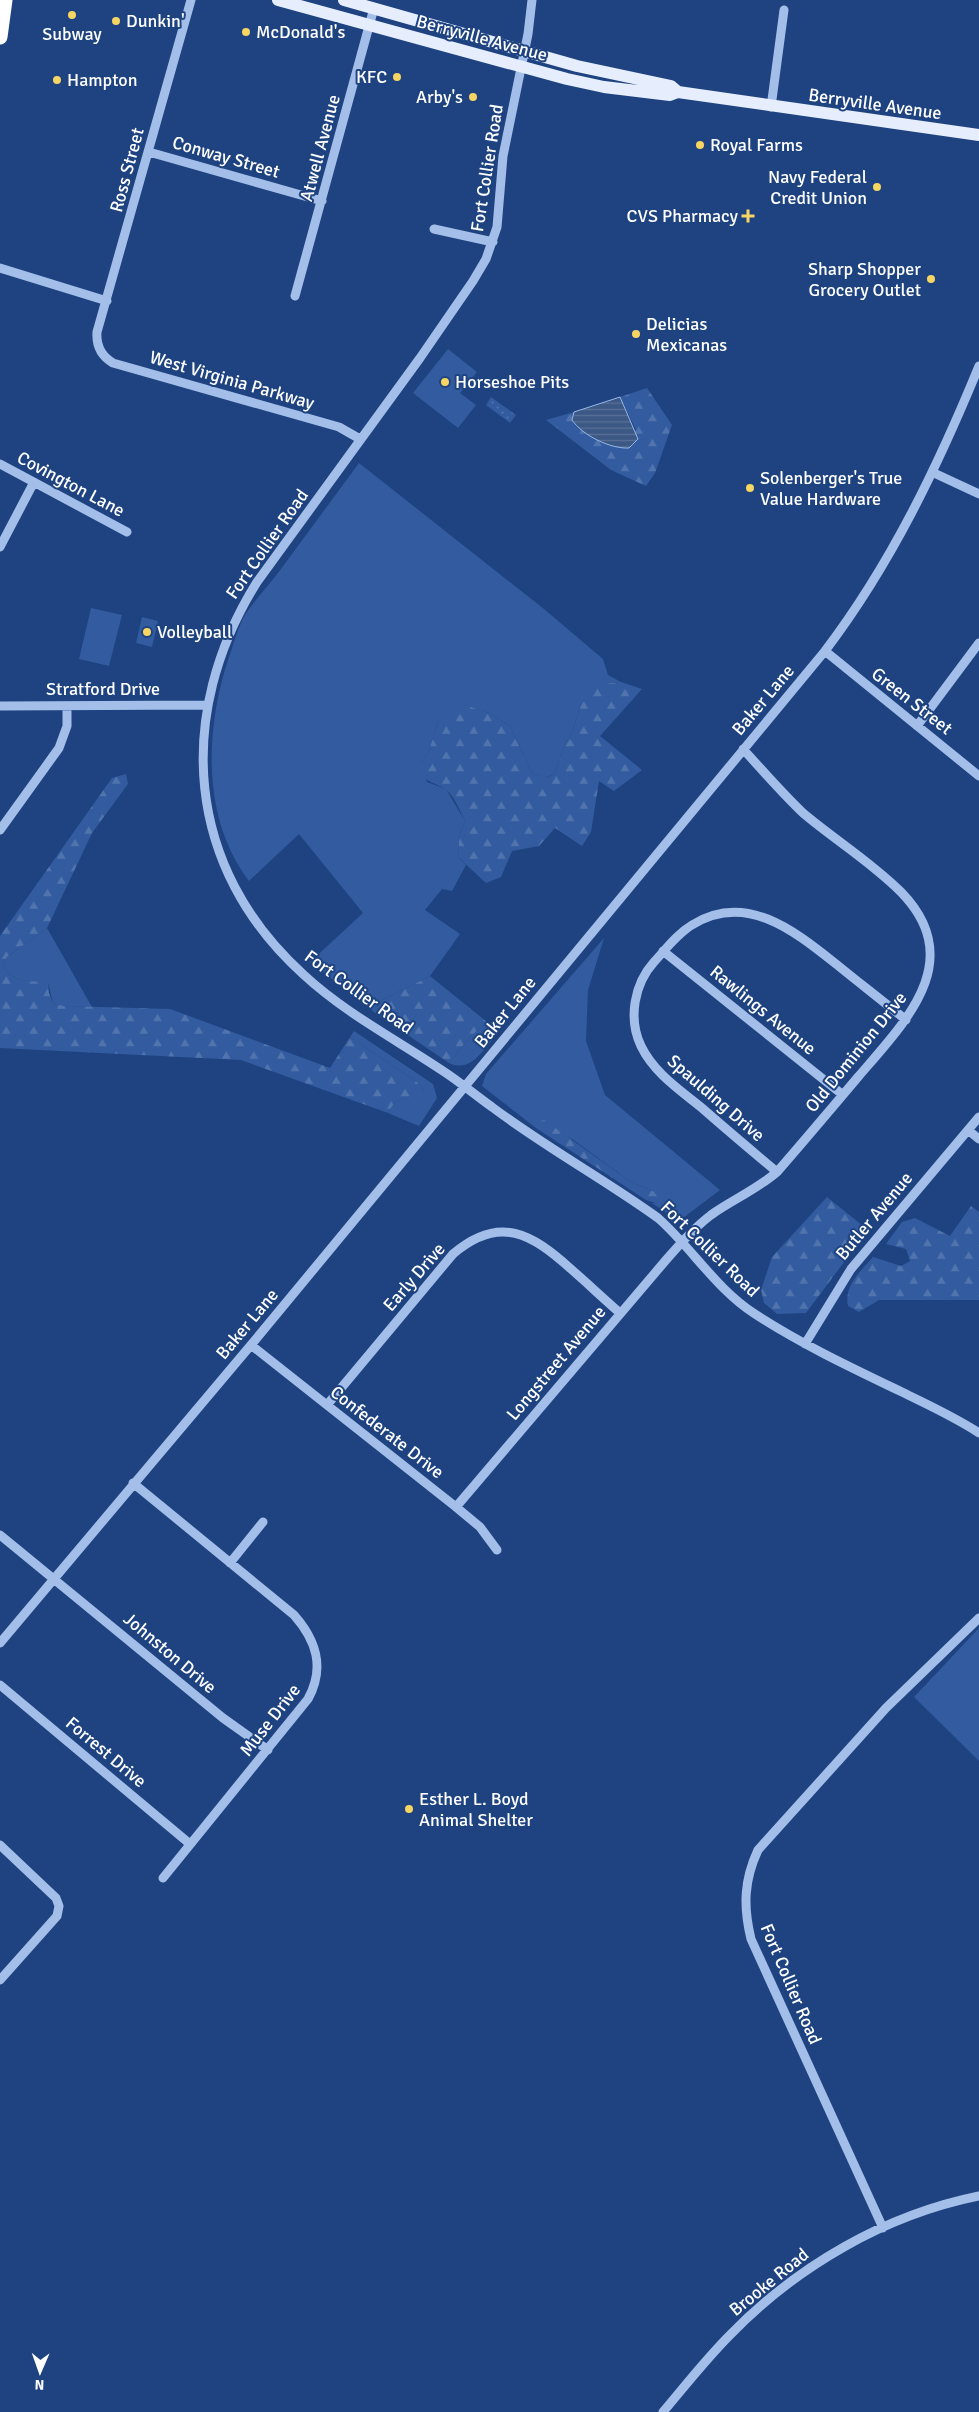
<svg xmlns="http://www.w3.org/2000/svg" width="979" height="2412" font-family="Signika,sans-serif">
<defs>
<pattern id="forest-firs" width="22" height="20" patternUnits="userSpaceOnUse" patternTransform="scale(1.25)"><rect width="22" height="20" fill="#325c9f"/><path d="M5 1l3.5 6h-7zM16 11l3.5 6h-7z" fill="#5174ad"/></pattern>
<pattern id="park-dots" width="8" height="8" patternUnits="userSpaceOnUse" patternTransform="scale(1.25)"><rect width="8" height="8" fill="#325c9f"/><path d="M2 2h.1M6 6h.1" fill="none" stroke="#5174ad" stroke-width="1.8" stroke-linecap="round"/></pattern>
<pattern id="water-rules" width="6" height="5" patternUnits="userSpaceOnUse" patternTransform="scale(1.25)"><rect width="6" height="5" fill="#3c5885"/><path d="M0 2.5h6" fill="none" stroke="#597197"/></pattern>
</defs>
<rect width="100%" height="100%" fill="#1e4380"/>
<path fill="#325c9f" d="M448 349 477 372 460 393 476 405 458 428 413 393Z
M359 463 544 609 603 659 608 675 621 682 609 683 581 703 573 730 563 748 555 773 546 778 532 773 510 726 489 713 466 705 439 720 428 753 420 764 427 782 446 789 465 821 459 836 458 857 466 865 452 891 442 889 425 910 460 934 430 976 382 1000 374 1012 310 962 363 913 299 834 249 881C201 818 205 728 229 657 234 643 238 627 245 615 255 600 267 587 278 573 305 536 332 500 359 463Z
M91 608 122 615 109 666 79 659Z
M142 617 158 621 152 647 136 643Z
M47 928 92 1007 64 1006 53 1003 48 983C30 981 11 983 3 965L7 957Z
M604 938 588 990 586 1041 605 1095 720 1190 679 1221 652 1203H656L653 1191 631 1182 572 1139 536 1123V1128L482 1086 486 1074Z
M487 1022 499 1031C485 1047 472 1074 449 1063L470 1037Z
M354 1031 433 1084 437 1098 419 1126 388 1113 395 1102 425 1091 417 1082 350 1037Z
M979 1628V1761L914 1697Z"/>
<path fill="url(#forest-firs)" d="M647 388 672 425 655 473 646 486 611 470 546 420 574 412 572 420 576 426 608 445 636 430 620 397Z
M621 682 642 689 600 736 642 770 614 791 599 781 591 832 582 846 555 828 539 846 512 851 501 877 486 883 458 857 459 836 465 821C460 811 454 795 445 789 436 783 428 783 420 774V764L428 753 439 720 449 711 466 705 489 713 510 726 532 773 547 778 555 773 563 748 573 730 581 703 595 689 609 683Z
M126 774 128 784 92 833 47 928 7 957 3 965C11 983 30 981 48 982L49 993 53 1003 64 1006 170 1009 330 1068 350 1037 417 1082 425 1091 422 1097 407 1098 395 1102 388 1113 241 1060 0 1048V936L112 778Z
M430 976 487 1022 470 1037 449 1063 374 1012 382 1000Z
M544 1120 631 1182 653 1191 659 1197 656 1203 646 1200 536 1128V1123Z
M827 1197 868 1230 806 1313 777 1314 764 1303 761 1290 772 1257Z
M971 1206 979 1212V1300H879L859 1312 848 1306C844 1285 860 1272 873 1257L901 1266 910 1261 906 1249 886 1244 902 1222 915 1218 950 1236Z"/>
<path fill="url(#park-dots)" d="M491 397 516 415 510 423 486 405Z"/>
<path fill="url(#water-rules)" stroke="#96b8ea" d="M620 397 638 439 629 448C611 449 583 436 572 420L574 412Z"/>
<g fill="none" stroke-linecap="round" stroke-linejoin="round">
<path stroke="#a3bee8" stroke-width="9" d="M191 0 97 332C96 346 101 356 113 363L339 427 360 439
M532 0 528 34 503 156 497 227 486 259 473 281 420 358 257 582C174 715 185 868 304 975 345 1013 397 1040 443 1071 460 1082 475 1095 492 1107 545 1147 604 1179 658 1218 692 1248 716 1289 755 1314 801 1344 852 1368 902 1392 928 1405 955 1417 979 1433
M771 107 784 10
M149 152 322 201
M434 229 493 242
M0 268 107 301
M295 296 374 8
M0 464 127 532
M934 473 979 494
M0 547 34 482
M825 651 979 776
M0 706 206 705
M917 726 979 643
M0 830 59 748 67 726V706
M663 951 843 1095
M968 1130 979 1139
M777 1172C752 1151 727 1130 702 1108 680 1090 654 1073 641 1046 628 1019 634 984 654 962 666 949 677 934 692 925 748 890 798 934 841 968 862 985 884 1002 906 1020
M805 1344 851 1269 979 1117
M251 1345 456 1507 480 1527 497 1550
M327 1405 453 1254C500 1214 532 1234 571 1269 588 1284 604 1299 620 1313
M133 1483 294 1615C317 1641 325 1668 308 1699L163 1878
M456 1507 666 1260C680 1244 694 1228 711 1215 732 1200 756 1190 777 1172 804 1141 831 1109 858 1077 905 1022 968 961 901 892 871 862 835 840 803 813 782 793 763 771 743 749
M0 1535 223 1718 268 1750
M230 1563 263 1522
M0 1643 251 1345 825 651C891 564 938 466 979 366
M0 1685 190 1844
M0 1845 56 1898 59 1906 57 1916 0 1980
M883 2228 751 1939C743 1906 744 1880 758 1850L886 1708 979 1618
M663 2412C685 2386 706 2359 730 2335 797 2266 885 2215 979 2196"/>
<path stroke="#e6eefe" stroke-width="12" d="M278 0 567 79 604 87 670 95 678 92 979 135
M344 0 577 66 671 86 678 92"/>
<path stroke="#fff" stroke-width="15" d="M0 37 5 0"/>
</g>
<g fill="#f7d562" stroke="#1e4380" stroke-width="2">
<circle cx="72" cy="15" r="5"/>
<circle cx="116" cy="21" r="5"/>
<circle cx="246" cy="32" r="5"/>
<circle cx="397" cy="77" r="5"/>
<circle cx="57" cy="80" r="5"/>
<circle cx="473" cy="97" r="5"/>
<circle cx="700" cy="145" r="5"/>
<circle cx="877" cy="187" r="5"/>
<path d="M745.5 208.5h5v5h5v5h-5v5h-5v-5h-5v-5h5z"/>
<circle cx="931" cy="279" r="5"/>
<circle cx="636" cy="334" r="5"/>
<circle cx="445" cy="382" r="5"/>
<circle cx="750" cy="488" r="5"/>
<circle cx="147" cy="632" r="5"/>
<circle cx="409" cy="1809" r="5"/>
</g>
<g text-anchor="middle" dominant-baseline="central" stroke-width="4" stroke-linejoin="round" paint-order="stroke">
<g font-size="18" fill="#fff" stroke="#1e4380" text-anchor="start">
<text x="126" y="21">Dunkin'</text>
<text x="256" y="32">McDonald's</text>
<text x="72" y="34" text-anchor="middle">Subway</text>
<text x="387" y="77" text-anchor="end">KFC</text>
<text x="67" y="80">Hampton</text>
<text x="463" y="97" text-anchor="end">Arby's</text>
<text x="710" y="145">Royal Farms</text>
<text x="867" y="177" text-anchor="end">Navy Federal<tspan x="867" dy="21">Credit Union</tspan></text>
<text x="738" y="216" text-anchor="end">CVS Pharmacy</text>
<text x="921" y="269" text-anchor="end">Sharp Shopper<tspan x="921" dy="21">Grocery Outlet</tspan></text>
<text x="646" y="324">Delicias<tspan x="646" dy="21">Mexicanas</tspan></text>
<text x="455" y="382">Horseshoe Pits</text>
<text x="760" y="478">Solenberger's True<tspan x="760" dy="21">Value Hardware</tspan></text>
<text x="157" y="632">Volleyball</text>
<text x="419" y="1799">Esther L. Boyd<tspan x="419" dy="21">Animal Shelter</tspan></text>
</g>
<g font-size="18" fill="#fff" stroke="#1e4380">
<text transform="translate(482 38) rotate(15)">Berryville Avenue</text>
<text transform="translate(875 104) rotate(8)">Berryville Avenue</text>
<text transform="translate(320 148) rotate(-75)">Atwell Avenue</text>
<text transform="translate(226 157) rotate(16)">Conway Street</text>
<text transform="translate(487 168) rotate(-81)">Fort Collier Road</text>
<text transform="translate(127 170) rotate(-75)">Ross Street</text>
<text transform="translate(232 380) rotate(16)">West Virginia Parkway</text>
<text transform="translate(71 484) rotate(28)">Covington Lane</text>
<text transform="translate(267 544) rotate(-55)">Fort Collier Road</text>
<text x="103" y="689">Stratford Drive</text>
<text transform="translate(763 700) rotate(-50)">Baker Lane</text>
<text transform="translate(912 701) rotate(38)">Green Street</text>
<text transform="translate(359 992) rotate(36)">Fort Collier Road</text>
<text transform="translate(763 1010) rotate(39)">Rawlings Avenue</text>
<text transform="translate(505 1012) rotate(-51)">Baker Lane</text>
<text transform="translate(856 1052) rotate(-51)">Old Dominion Drive</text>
<text transform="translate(716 1098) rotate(41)">Spaulding Drive</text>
<text transform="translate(874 1216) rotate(-50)">Butler Avenue</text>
<text transform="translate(710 1249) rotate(44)">Fort Collier Road</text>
<text transform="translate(414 1277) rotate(-49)">Early Drive</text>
<text transform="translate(247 1324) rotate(-50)">Baker Lane</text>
<text transform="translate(556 1363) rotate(-50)">Longstreet Avenue</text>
<text transform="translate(387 1432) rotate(38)">Confederate Drive</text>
<text transform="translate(170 1653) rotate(40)">Johnston Drive</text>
<text transform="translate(270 1720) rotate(-52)">Muse Drive</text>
<text transform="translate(106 1752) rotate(40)">Forrest Drive</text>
<text transform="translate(791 1984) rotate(67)">Fort Collier Road</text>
<text transform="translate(769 2282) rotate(-39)">Brooke Road</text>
</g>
</g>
<g transform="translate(40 2372) rotate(182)" stroke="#1e4380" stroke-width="4" paint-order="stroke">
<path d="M0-4L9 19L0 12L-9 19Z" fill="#ffffff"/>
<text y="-8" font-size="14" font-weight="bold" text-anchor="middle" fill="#ffffff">N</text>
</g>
</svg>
